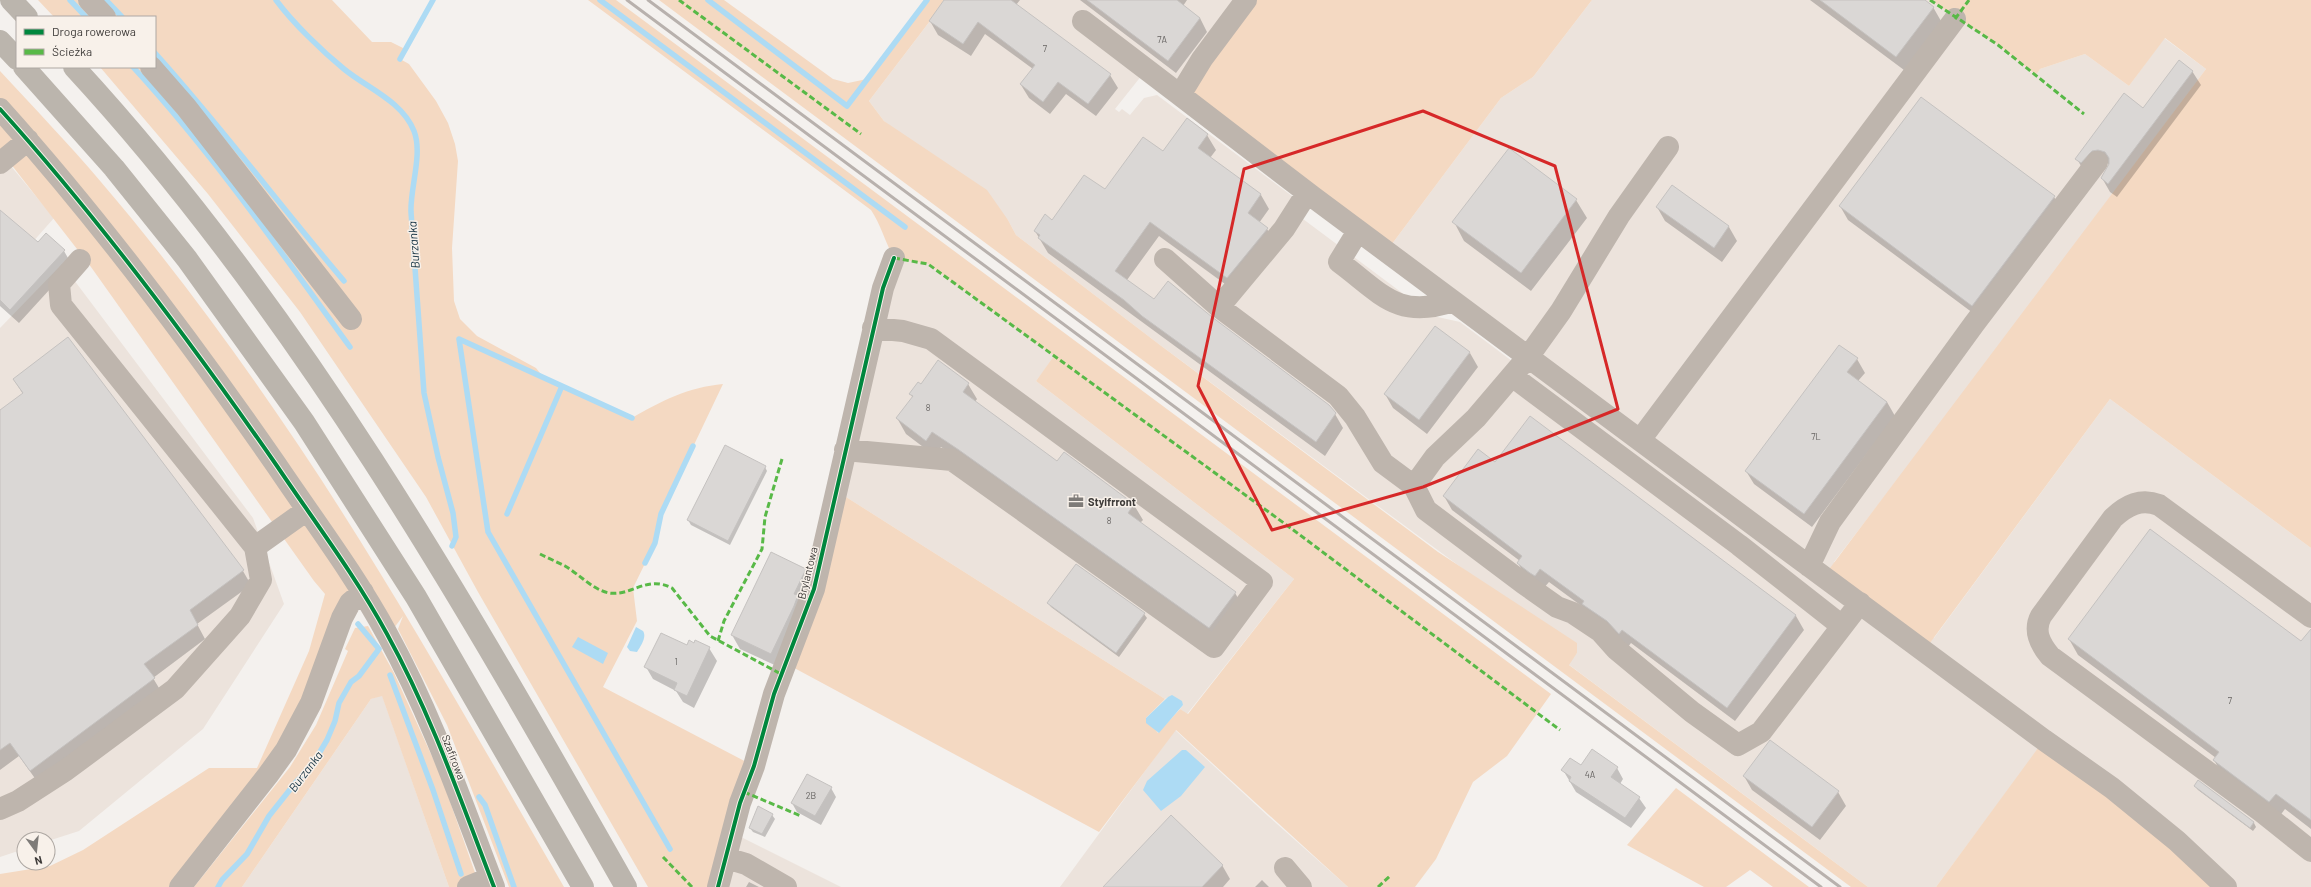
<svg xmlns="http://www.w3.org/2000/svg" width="2311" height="887" font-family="Barlow,sans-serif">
<rect width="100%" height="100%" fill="#f4f1ee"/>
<path fill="#ece3dc" d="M946 0H1246L1180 95 1146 70 1115 109 1119 112 1122 109 1130 115 1144 98 1157 95 1300 202 1303 219 1433 316 1460 322 1520 367 1528 357 1386 252 1501 98 1533 77 1592 0H1930L1998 45 2035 75 2040 69 2085 54 2129 86 2164 38 2206 69 1961 397 1834 562 1934 638 2110 399 2311 548V887H2226L2045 740 1936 887H1868L1568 664 1577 653 1160 345 1016 235 1008 220 884 121 869 101Z
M0 153 54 218 0 279Z
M894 258 928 264 1055 356 1036 381 1294 579 1187 714 1180 709 1183 705 1168 697 1165 699 835 490Z
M62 264 253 518 284 604 203 729 79 831 48 841V839H24V849L0 857V328Z
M382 695 449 887H242L371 699Z
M1175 730 1268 816 1348 887H1060Z
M733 833 841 887H718Z"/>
<path fill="#f4d9c2" d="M38 0H332L372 42H391L405 49 400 59 409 64 436 101 448 123 455 144 458 161 452 248 454 301 460 319 477 336 536 368 544 378 632 418C661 401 689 387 723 384L661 514 655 543 633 588 637 621 603 687 754 766 718 887H648L478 592 426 497 300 312 208 194 100 67H155V17H54Z
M588 0H616L1551 694 1507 756 1473 782 1436 859 1415 887H1348L1176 730 1099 832 785 663 835 490 1165 699 1146 718 1158 733 1180 709 1188 714 1294 579 1036 381 1054 356 928 264 894 258C885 242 881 225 871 210Z
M659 0H724L833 79 848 83 867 79 927 0H946L869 101 884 121 987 190 1008 220 1016 235 1160 345 1438 552 1577 643V653L1569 665 1868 887H1851Z
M1246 0H1592L1533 77 1501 98 1386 252 1180 95Z
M1930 0H2311V548L2110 399 1924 651 1824 576 2206 69 2165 38 2129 86 2085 54 2040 69 2036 75 1998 45Z
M0 71C34 108 69 144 101 182 172 265 238 355 299 446 394 588 478 739 564 887H509L447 725 398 629 403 616 388 636 362 592 311 703 180 887H0V874L50 866 83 850 209 768H257L309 651 325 594 314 581 91 267 14 168 0 153Z
M368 626 394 673 441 776 480 887H449L382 696 371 699 242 887H194L290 767 316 725 348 651 345 649 355 628Z
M2044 740 2226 887H1936Z
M1676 788 1809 887H1773L1750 870 1726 887H1704L1627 845Z"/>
<path fill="#addbf4" d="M636 627 643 631C647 637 641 646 637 652L630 651 627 647Z
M578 637 608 653 603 664 572 647Z
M1172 695 1182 701 1183 705 1159 733 1146 723V718L1168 697Z
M1182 750H1186L1205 767 1181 796 1161 811 1143 790 1147 781Z"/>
<path fill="#0003" d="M946 0H1020L1016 5 1110 75 1118 88 1096 116 1066 94 1050 114 1029 98 1021 85 1033 69 985 34 971 56 938 35 930 21Z
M1080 0H1187L1183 6 1200 18 1207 32 1176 73Z
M1810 0H1923L1933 7 1941 21 1904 70Z
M2192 71 2201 85 2117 197 2110 192 2102 178 2110 165 2107 163 2085 173 2077 159Z
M1921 98 2054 197 2063 211 1981 319 1848 220 1840 206Z
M1187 120 1207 135 1216 150 1210 158 1261 195 1269 209 1259 223 1267 229 1276 244 1236 292 1159 236 1127 280 1154 301 1211 318 1335 414 1343 428 1325 456 1048 253 1035 231 1105 191 1163 152Z
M1672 187 1729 227 1737 241 1722 262 1665 221 1657 207Z
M1576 200 1587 218 1531 291 1464 241 1454 222Z
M0 212 38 244 64 251 72 265 19 323 0 306Z
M1470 353 1478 367 1427 434 1393 408 1385 394Z
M1857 359 1865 373 1858 381 1887 402 1895 416 1812 527 1754 484 1746 471Z
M14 380 243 571 251 585 197 624 205 639 153 678 162 693 39 784 19 756 0 770V411L23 394Z
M968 384 977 399 975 402 1057 462 1064 453 1134 505 1143 520 1140 523 1235 593 1244 608 1219 643 969 465 941 447 935 456 906 434 897 418 913 398 910 394 921 385Z
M1530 418 1796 616 1804 630 1735 721 1631 643 1628 647 1587 610 1549 582 1543 589 1526 577 1518 563 1520 561 1452 510 1444 496 1495 464Z
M765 467 767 471 730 545 691 525 688 520Z
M1076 565 1144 614 1147 618 1119 657 1051 607 1048 603Z
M805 570 813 584 779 667 740 649 732 635Z
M2311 630V829L2285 809 2279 817 2223 776 2214 760 2216 758 2078 655 2069 639 2302 643Z
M687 647 709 648 717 661 694 708 683 702 676 691 653 679 646 667Z
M1581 766 1617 768 1623 779 1620 784 1639 798 1646 808 1631 828 1576 792 1563 770Z
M1744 776 1838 792 1846 806 1820 840 1752 790Z
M2198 782 2254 823 2256 827 2253 831 2198 790 2195 786Z
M831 788 836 797 821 825 797 812 792 803Z
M772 815 775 819 765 837 753 832 750 828Z
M1222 865 1230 879 1223 887H1105Z
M1262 880 1269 887H1255Z
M749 882 759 887H746Z"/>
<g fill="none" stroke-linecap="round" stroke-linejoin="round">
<path stroke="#addbf4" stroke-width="5.5" d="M70 0 86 17
M106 0 122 17
M276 0C293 23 322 51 344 69 367 88 402 101 414 131 423 154 410 188 411 212L424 393 438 457 453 513 456 537 452 546
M600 0 905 227
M708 0 847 106 927 0
M155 53C221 126 280 206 344 281
M400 59 433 0
M133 67C213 154 281 252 350 347
M459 339 488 532 670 849
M459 339 632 418
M507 514 562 386
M645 563 655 543 661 514 693 446
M390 675 433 790 461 874
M479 797 485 805 514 887
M218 887 222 880 247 854 269 816 296 782 311 767 327 740 335 721 339 703 351 682 359 676 379 649 358 624"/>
</g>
<path fill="#dad7d5" stroke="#c5c2c0" d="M944 0H1011L1111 74 1088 104 1058 82 1043 102 1020 84 1035 65 978 22 963 44 929 21Z
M1087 0H1177L1200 18 1168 61Z
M1820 0H1925L1934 7 1896 57Z
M2179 60 2193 71 2108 184 2101 178 2109 164V158L2105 152 2098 150 2092 151 2081 163 2075 159 2124 93 2143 108Z
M1921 97 2055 196 1972 306 1839 206Z
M1187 118 1208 134 1198 148 1261 194 1248 213 1268 228 1227 278 1150 222 1115 271 1154 299 1168 281 1212 317 1329 405 1336 413 1316 442 1142 316 1124 300 1038 238 1040 235 1034 231 1045 214 1052 220 1084 175 1105 189 1143 137 1163 151Z
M1509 148 1577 199 1521 273 1452 222Z
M1672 185 1729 226 1714 248 1656 207Z
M0 210 38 242 46 233 65 250 10 310 0 300Z
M1435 326 1470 352 1419 420 1384 394Z
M68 337 244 570 190 610 198 625 144 664 155 678 30 771 10 743 0 750V410L23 393 13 379Z
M1839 345 1858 358 1847 372 1887 402 1804 514 1745 471Z
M938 360 969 383 963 392 1057 461 1064 452 1134 504 1128 513 1236 592 1209 628 959 450 932 432 926 441 896 418 913 396 909 394 918 382 921 384Z
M1530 416 1796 615 1727 708 1622 630 1619 634 1607 621 1582 604 1584 601 1540 569 1535 576 1530 573 1517 563 1522 556 1443 496 1478 449 1495 462Z
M725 445 766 466 728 541 687 520Z
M2150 529 2301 641 2311 629V820L2276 794 2269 802 2213 760 2219 752 2068 639Z
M771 552 806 569 794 594 798 595 794 606 771 654 731 635Z
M1076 564 1145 613 1116 653 1047 603Z
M661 633 687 645 689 640 694 643 695 640 710 647 687 696 674 690 677 683 644 667Z
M1770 740 1839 791 1812 827 1743 776Z
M1592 749 1618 767 1611 777 1640 797 1625 818 1569 781 1571 777 1561 770 1570 758 1581 765Z
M807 774 832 787 815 816 791 803Z
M2198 780 2254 822 2250 828 2194 786Z
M758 806 773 814 762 834 749 828Z
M1171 815 1223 865 1202 887H1103Z"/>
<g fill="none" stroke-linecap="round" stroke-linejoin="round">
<path stroke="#beb5ad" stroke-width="22" d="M89 0 105 17
M1246 0 1202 59 1180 95 1313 197 1809 566 2044 740 2112 788 2177 841 2226 887
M1083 21 1180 95
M151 67 186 107 351 319
M0 109C101 221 191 342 277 466 314 521 355 575 387 634 431 714 461 801 494 887
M0 163 28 140
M1358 231 1339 262C1381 293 1397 320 1453 301
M1165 259 1219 307 1284 229 1307 193
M1219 307 1338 396 1355 417 1383 463 1414 486 1426 510 1523 583 1557 607 1573 613 1600 631 1616 649 1692 712 1738 745 1761 732 1860 603
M1512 376 1739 545 1842 626
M1640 440 1955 19
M845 450 952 460 1214 647 1262 582 931 339 903 331 873 328
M1414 486 1435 457 1476 418 1528 357 1561 311 1619 216 1668 147
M255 547 307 510
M1809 566 1830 522 1974 324 2097 162
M2311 617 2159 505C2141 498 2127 505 2113 518L2041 616C2033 631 2040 644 2050 656L2262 812 2311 851
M0 809 18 801 66 770 175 689 240 616 261 580 255 547 61 305 59 284 80 260
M726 858 746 864 786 887
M1285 868 1301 887
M180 887 268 775 286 750 311 703 342 618 350 603 363 592
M468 887 490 878
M718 887 740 803 754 766 774 694 814 589 883 288 894 258"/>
<path stroke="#bbb5ad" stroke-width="22" d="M11 0 27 17
M0 41 17 59
M24 67 114 168 187 259 304 422 416 597 583 887
M74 67C299 311 463 600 626 887"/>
<path stroke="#b8b1ad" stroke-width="3" d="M627 0 1821 887
M648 0 1840 887"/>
<path stroke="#58b947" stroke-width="3" stroke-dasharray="6 3" stroke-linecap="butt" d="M679 0 861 134
M1930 0 1998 45 2084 114
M1955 19 1969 0
M894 258 928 264 1292 529 1560 730
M540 554C548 558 557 562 565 566 579 574 593 590 609 593 633 596 646 575 672 588L710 636 781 674
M718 641 724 621 762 549 765 517 782 459
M744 792 801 816
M663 857 692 887
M1378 887 1391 875"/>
<g stroke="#f8f1ea" stroke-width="6">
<path id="cycleway" d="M0 109C101 221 191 342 277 466 314 521 355 575 387 634 431 714 461 801 494 887
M718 887 740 803 754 766 774 694 814 589 883 288 894 258"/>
</g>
<use href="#cycleway" stroke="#00873e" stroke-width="4"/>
</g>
<path fill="none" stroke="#d62828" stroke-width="3" stroke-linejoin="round" d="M1423 111 1555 166 1618 409 1423 487 1272 530 1198 386 1244 169Z"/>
<defs>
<g id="office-bare" transform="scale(1.2)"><path d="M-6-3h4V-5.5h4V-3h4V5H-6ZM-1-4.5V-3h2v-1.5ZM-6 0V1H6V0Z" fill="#7e7b78" stroke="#f8f1ea" stroke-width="2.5" paint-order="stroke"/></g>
</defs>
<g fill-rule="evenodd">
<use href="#office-bare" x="1076" y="501"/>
</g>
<g text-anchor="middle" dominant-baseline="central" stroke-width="3" stroke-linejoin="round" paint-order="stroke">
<g font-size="9" fill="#676462">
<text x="1162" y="39">7A</text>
<text x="1045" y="48">7</text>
<text x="928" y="407">8</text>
<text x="1816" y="436">7L</text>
<text x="1109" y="520">8</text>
<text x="676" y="661">1</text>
<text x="2230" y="700">7</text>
<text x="1590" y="774">4A</text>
<text x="811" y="795">2B</text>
</g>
<g font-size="11" font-weight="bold" fill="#3e3b39" stroke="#f8f1ea" text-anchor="start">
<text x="1088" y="501">Stylfrront</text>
</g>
<g font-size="11" fill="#3e3b39" stroke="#f8f1ea">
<text transform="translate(807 573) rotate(-76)">Brylantowa</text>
<text transform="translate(454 757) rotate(69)">Szafirowa</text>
</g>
<g font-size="12" font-style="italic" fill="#163444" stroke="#f8f1ea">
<text transform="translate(413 245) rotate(-94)">Burzanka</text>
<text transform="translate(305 771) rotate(-53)">Burzanka</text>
</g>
</g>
<rect x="16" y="16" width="140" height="52" fill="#f8f1ea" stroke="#aea8a3"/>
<rect x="24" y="29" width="20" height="6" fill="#00873e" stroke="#aea8a3"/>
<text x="52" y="36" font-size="12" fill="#3e3b39">Droga rowerowa</text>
<rect x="24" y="49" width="20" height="6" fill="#58b947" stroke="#aea8a3"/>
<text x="52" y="56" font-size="12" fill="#3e3b39">Ścieżka</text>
<g transform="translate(36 851) rotate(165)"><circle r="19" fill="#f8f1ea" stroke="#aea8a3"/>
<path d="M0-3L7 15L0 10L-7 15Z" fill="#7e7b78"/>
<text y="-6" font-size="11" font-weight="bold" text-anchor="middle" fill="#3e3b39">N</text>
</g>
</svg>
